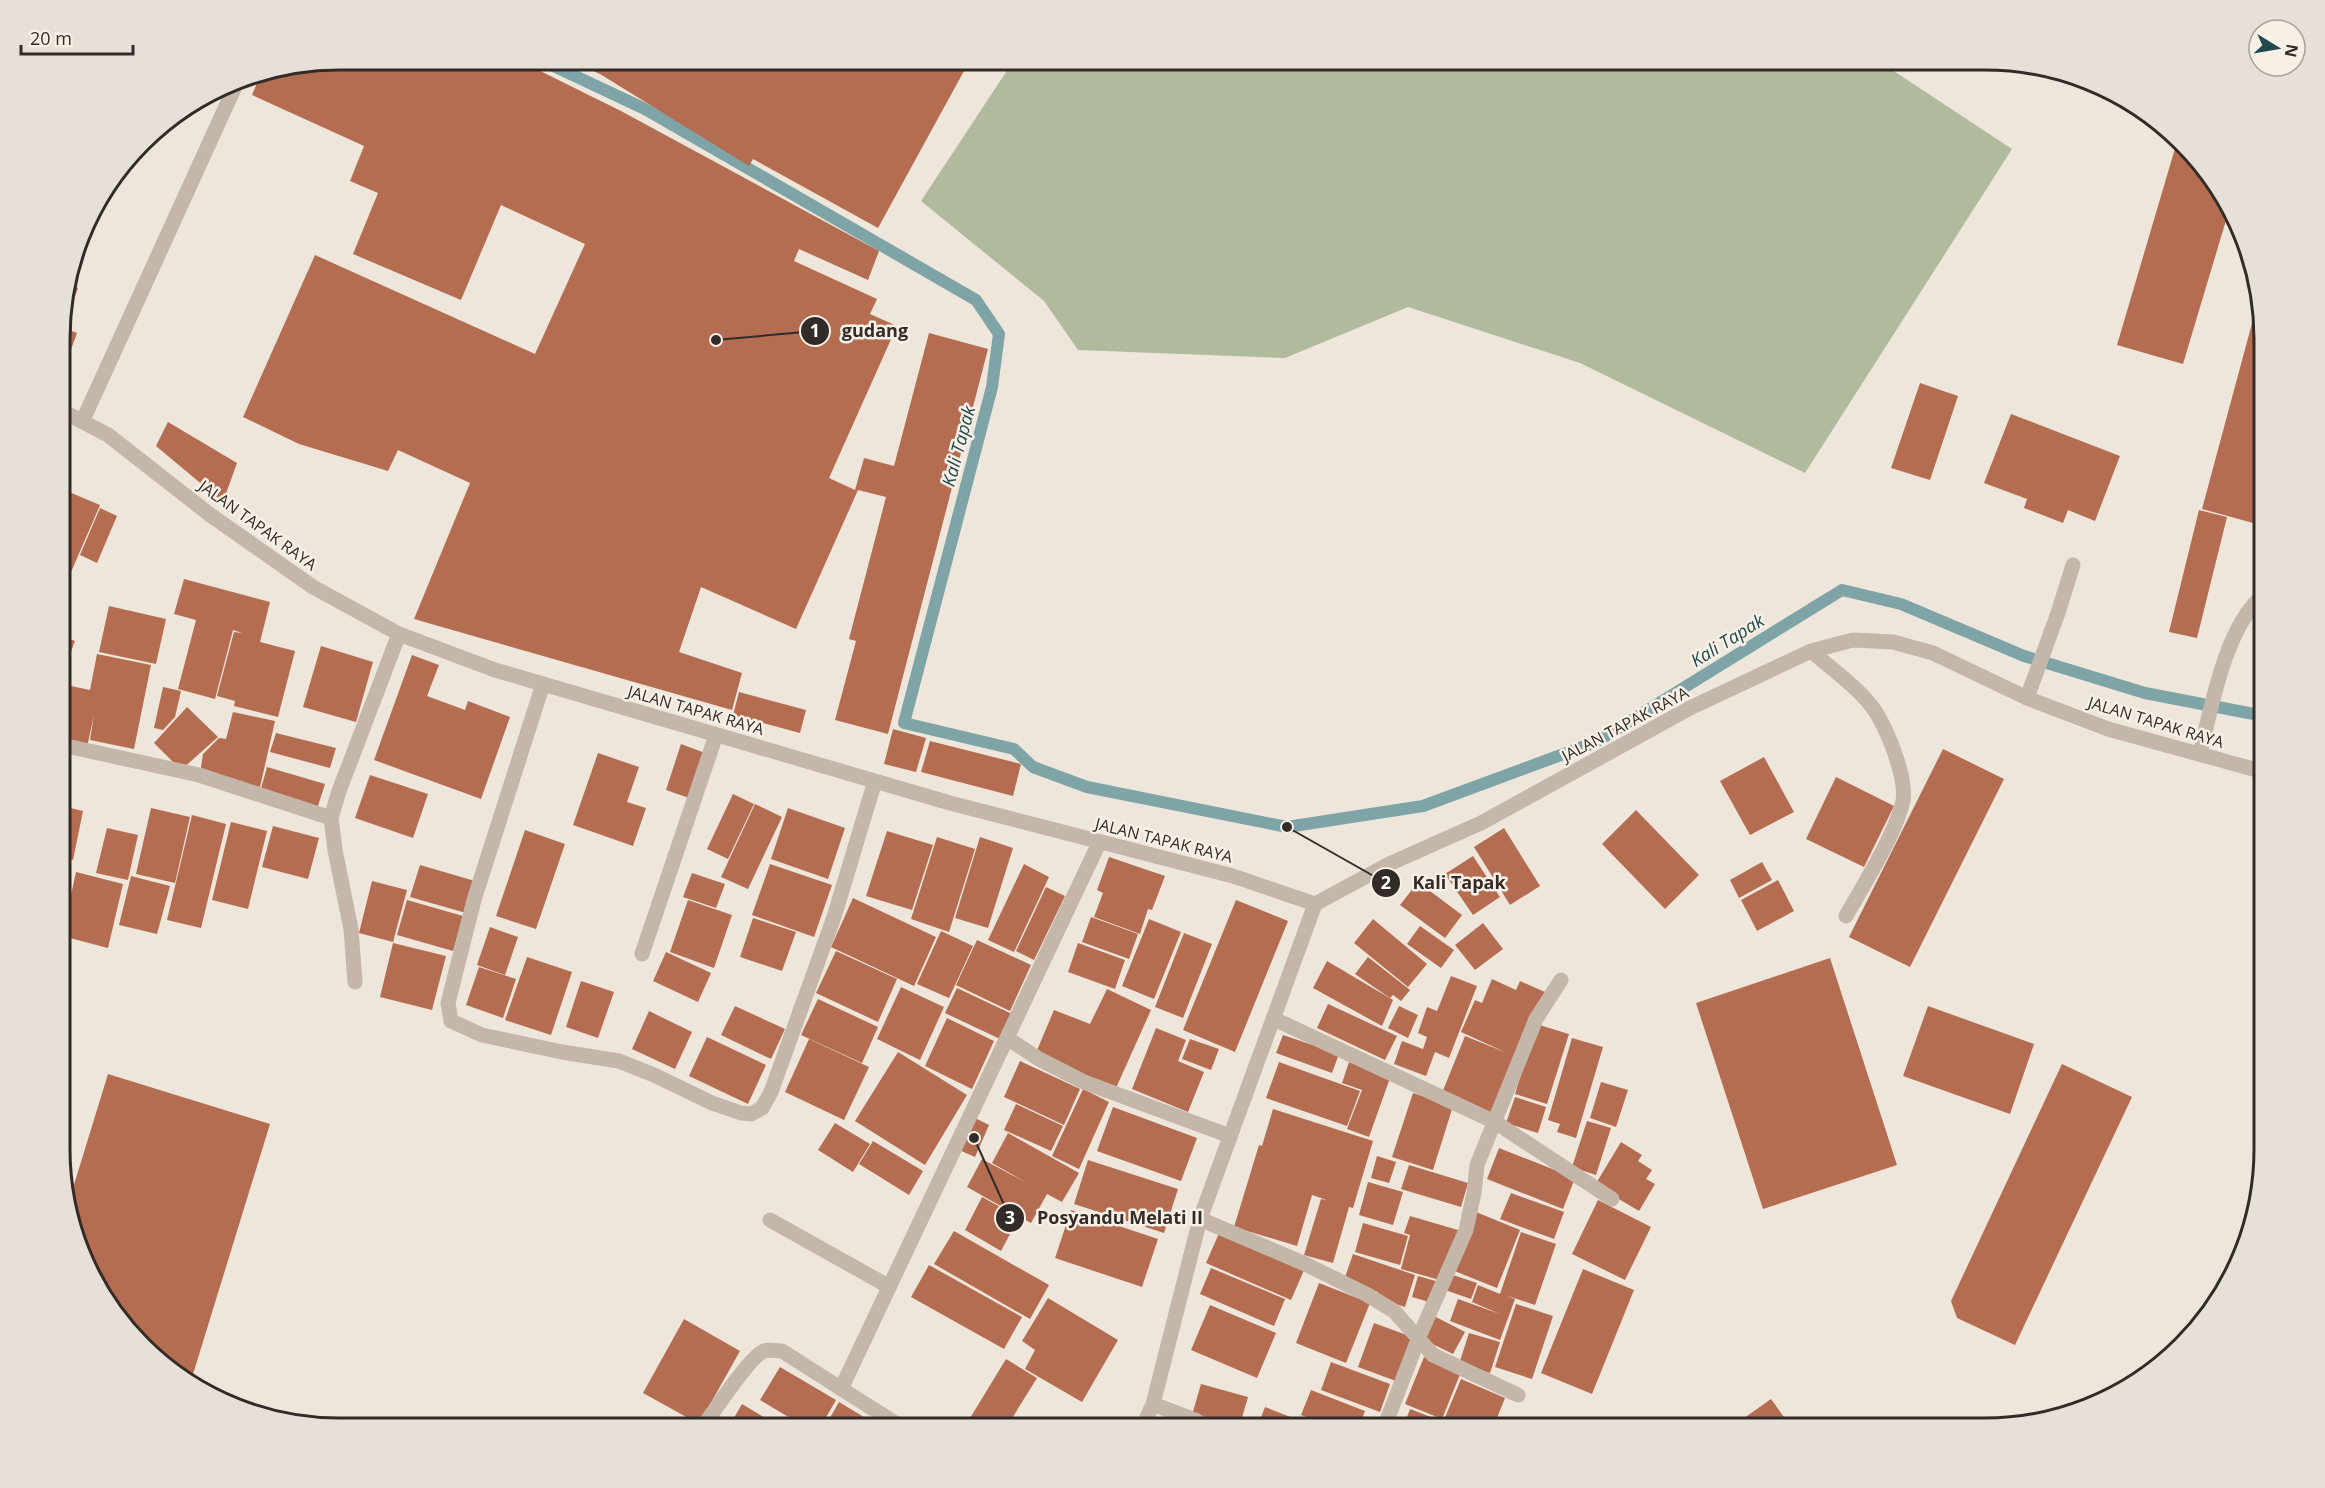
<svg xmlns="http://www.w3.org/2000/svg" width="2325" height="1488" font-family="'Open Sans',sans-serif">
<rect width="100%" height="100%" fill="#eee6db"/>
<path fill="#b0bb9d" d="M1014 60H1877L2012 149 1805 473 1580 363 1408 307 1285 358 1078 350 1044 301 921 201Z"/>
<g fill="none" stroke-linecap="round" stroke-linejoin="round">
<path stroke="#7ea4a7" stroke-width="12" d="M541 60 645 109 976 300 999 334 992 387 904 723 1014 749 1033 767 1087 787 1287 827 1423 806 1596 742 1842 590 1901 604 2024 656 2145 693 2264 716"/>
</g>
<path fill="#b56d51" d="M340 60H518L621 111 879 251 868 280 799 249 794 261 877 299 870 314 897 326 829 478 855 490 864 458 894 466 929 333 988 349 888 734 835 720 856 641 849 639 886 497 858 490 796 629 701 587 679 652 742 673 732 710 414 619 470 483 398 450 388 471 299 444 243 417 315 255 535 354 585 244 501 205 461 300 353 254 378 193 350 181 364 146 252 95 260 76Z
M569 60H970L878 228 753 159 749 166 600 74Z
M2176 145 2228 200 2230 207 2183 364 2117 345Z
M68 284 78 288 64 328 77 333 63 372 62 304Z
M2258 301 2264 322V526L2202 509Z
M1920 383 1958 396 1930 480 1891 468Z
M2011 414 2120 456 2095 521 2068 510 2063 523 2024 508 2027 499 1984 483Z
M168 422 237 463 223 502 156 446Z
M62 489 100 505 62 593Z
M100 508 117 516 97 563 80 555Z
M2199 510 2227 517 2197 638 2169 632Z
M184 579 270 602 260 642 295 651 278 717 234 706 235 701 217 696 234 632 242 633 233 630 215 699 178 689 196 620 174 614Z
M109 606 166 619 156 664 99 652Z
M62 636 75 641 63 673H62Z
M321 646 373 662 356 722 303 707Z
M97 654 151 665 134 749 90 740 94 715 87 747 62 743V724L71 686 90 690Z
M412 655 439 665 427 696 465 710 468 701 510 717 481 799 374 760Z
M163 687 181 691 175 717 163 730 154 728Z
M739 692 806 710 800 733 733 715Z
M187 707 218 737 181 770 154 743Z
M233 712 275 721 260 787 200 774 203 754 219 738 226 739Z
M893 729 926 738 916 772 884 764Z
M276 733 336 748 330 768 270 752Z
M930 741 1021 764 1013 796 921 772Z
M681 744 705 753 689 798 666 790Z
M1943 749 2004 779 1910 967 1849 937Z
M598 753 639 767 627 802 646 808 633 846 573 825Z
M1764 757 1794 812 1750 835 1720 781Z
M267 767 325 784 317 809 260 792Z
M370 775 428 794 413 838 355 818Z
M1836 777 1894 806 1864 867 1806 839Z
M733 794 754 804 728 859 707 849Z
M755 804 782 817 748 889 721 877Z
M62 806 83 811 73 860 62 858Z
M151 808 190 817 175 883 136 874Z
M788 808 845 828 828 879 771 859Z
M1636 810 1699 875 1665 909 1602 844Z
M192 815 226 824 201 928 167 920Z
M231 822 267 831 248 909 212 900Z
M273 826 319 838 308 879 262 867Z
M107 828 138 835 128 880 96 873Z
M1504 828 1540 886 1510 905 1474 847Z
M525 830 565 844 536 929 496 916Z
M887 831 933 845 912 910 866 896Z
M937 837 975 849 949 932 911 919Z
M980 837 1013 848 988 928 955 918Z
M1473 856 1500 897 1473 915 1445 874Z
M1109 857 1165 876 1152 910 1148 909 1140 934 1094 917 1103 893 1097 890Z
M1762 862 1772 880 1739 898 1730 880Z
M770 864 832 885 814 937 752 915Z
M1024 864 1049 877 1014 952 988 940Z
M420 865 475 881 466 913 410 897Z
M76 872 123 884 108 948 62 936Z
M692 873 725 884 716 908 683 897Z
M131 876 170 886 157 934 119 925Z
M1778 880 1794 911 1757 931 1741 900Z
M372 881 407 890 393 942 359 933Z
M1418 882 1462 915 1445 938 1400 905Z
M1046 887 1065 896 1034 960 1016 951Z
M853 898 936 937 914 986 831 947Z
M407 900 463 916 453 951 397 935Z
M688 900 732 915 714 968 670 952Z
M1236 900 1288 921 1235 1052 1183 1030Z
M1091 917 1138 934 1129 959 1082 942Z
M753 918 796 932 782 971 740 957Z
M1149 919 1181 932 1154 999 1122 986Z
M1373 919 1427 964 1408 987 1354 943Z
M1483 923 1503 949 1475 970 1455 945Z
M1420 926 1454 950 1441 968 1407 944Z
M490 927 518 937 505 975 477 965Z
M941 931 973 946 949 998 917 984Z
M1184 933 1212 944 1183 1018 1155 1007Z
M977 940 1031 965 1010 1011 956 985Z
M393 943 446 956 432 1010 380 997Z
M1078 943 1125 960 1115 989 1068 972Z
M836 951 897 979 878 1022 816 993Z
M666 952 711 973 698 1002 653 981Z
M527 957 572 972 551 1035 505 1020Z
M1368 957 1410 990 1401 1001 1393 995 1390 998 1355 974Z
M1830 958 1897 1165 1763 1209 1696 1003Z
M1327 961 1393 1000 1382 1026 1313 988Z
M479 967 516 979 503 1018 466 1005Z
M1451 976 1477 986 1449 1058 1435 1052 1426 1076 1394 1064 1402 1041 1423 1049 1427 1037 1418 1033 1427 1007 1437 1011Z
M1492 979 1516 990 1520 981 1545 992 1495 1114 1442 1093 1465 1036 1507 1053 1461 1032 1475 1000 1482 1003Z
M581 981 614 992 598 1038 566 1027Z
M901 987 944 1007 920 1060 877 1039Z
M957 988 1012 1014 1000 1039 945 1013Z
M1107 989 1151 1010 1116 1088 1035 1055 1054 1010 1090 1024Z
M818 999 878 1027 862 1063 801 1035Z
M1328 1004 1397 1036 1385 1060 1317 1028Z
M735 1006 785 1029 771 1059 721 1035Z
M1399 1006 1418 1015 1408 1038 1388 1028Z
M1928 1006 2034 1044 2010 1114 1903 1076Z
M649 1011 692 1032 675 1069 632 1049Z
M947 1018 994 1041 972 1089 925 1066Z
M1536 1024 1569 1034 1547 1104 1515 1094Z
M1156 1028 1186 1040 1178 1061 1204 1072 1188 1112 1132 1089Z
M1283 1035 1339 1054 1332 1073 1276 1053Z
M707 1037 766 1065 748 1104 689 1076Z
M1572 1038 1603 1047 1576 1138 1557 1132 1560 1124 1548 1120Z
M809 1039 869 1067 844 1120 785 1092Z
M1190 1039 1219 1049 1211 1070 1182 1059Z
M898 1052 967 1095 925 1165 855 1121Z
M1020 1061 1080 1089 1064 1125 1004 1097Z
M1279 1062 1360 1091 1347 1126 1266 1098Z
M1349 1062 1390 1078 1369 1137 1347 1129 1362 1090 1342 1083Z
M2062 1064 2132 1097 2015 1345 1957 1318 1951 1301Z
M108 1074 270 1124 190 1384 185 1381 107 1303 69 1201Z
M1601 1082 1628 1090 1616 1127 1590 1118Z
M1083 1089 1109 1102 1079 1169 1052 1156Z
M1413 1093 1453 1106 1433 1170 1392 1157Z
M1515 1097 1546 1107 1538 1133 1506 1123Z
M1016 1104 1063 1126 1051 1151 1004 1130Z
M1113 1107 1197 1138 1181 1181 1097 1151Z
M1273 1109 1373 1141 1353 1208 1349 1207 1333 1263 1304 1255 1321 1199 1327 1200 1312 1195 1297 1246 1234 1227 1259 1145 1262 1146Z
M973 1117 989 1125 975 1157 959 1150Z
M1587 1121 1611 1128 1596 1175 1572 1167Z
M835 1123 870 1144 853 1172 818 1150Z
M1008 1133 1079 1173 1062 1202 1047 1194 1031 1223 967 1187 982 1159 1027 1183 992 1163Z
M873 1141 923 1171 909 1195 859 1164Z
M1621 1142 1642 1155 1638 1161 1652 1170 1646 1179 1655 1184 1639 1211 1595 1185Z
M1499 1148 1575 1178 1563 1209 1487 1179Z
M1377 1156 1396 1162 1389 1183 1371 1178Z
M1088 1160 1178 1189 1164 1233 1074 1204Z
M1409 1165 1468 1183 1461 1207 1401 1189Z
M1368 1182 1403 1192 1393 1225 1359 1215Z
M1511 1193 1564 1212 1554 1239 1500 1219Z
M982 1197 1019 1217 1001 1251 965 1230Z
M1598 1200 1651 1227 1625 1280 1572 1254Z
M1071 1210 1158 1239 1142 1287 1055 1258Z
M1476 1212 1520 1230 1497 1288 1452 1270Z
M1410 1216 1458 1230 1443 1281 1401 1269 1410 1235 1404 1233Z
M1363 1223 1408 1236 1400 1265 1355 1252Z
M954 1231 1049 1285 1030 1319 934 1264Z
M1220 1231 1305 1268 1291 1300 1206 1263Z
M1521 1232 1556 1244 1535 1305 1505 1295 1515 1299 1500 1340 1450 1321 1458 1299 1500 1314 1472 1302 1478 1285 1500 1294Z
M1353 1254 1415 1275 1405 1307 1376 1298 1378 1292 1344 1280Z
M929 1265 1022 1317 1004 1349 911 1297Z
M1211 1268 1285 1299 1274 1326 1200 1294Z
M1583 1269 1634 1290 1592 1394 1541 1373Z
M1450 1274 1477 1283 1471 1299 1445 1290Z
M1418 1276 1439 1282 1432 1303 1412 1297Z
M1319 1283 1370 1303 1346 1363 1296 1343Z
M1048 1298 1118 1340 1082 1402 1025 1369 1035 1350 1022 1341Z
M1516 1304 1553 1316 1532 1379 1495 1367Z
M1210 1305 1276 1333 1257 1378 1191 1350Z
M1434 1316 1465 1332 1453 1354 1422 1339Z
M684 1319 740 1351 699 1424 643 1393Z
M1374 1323 1412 1337 1396 1381 1358 1367Z
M1469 1333 1500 1342 1490 1373 1459 1364Z
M1424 1357 1461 1372 1442 1419 1405 1404Z
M1006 1359 1037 1378 1006 1428H964Z
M1331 1362 1390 1384 1380 1412 1321 1390Z
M780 1367 836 1400 820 1428H807L760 1400Z
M1461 1379 1505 1398 1493 1428H1462L1444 1420Z
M1201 1384 1248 1397 1239 1428 1192 1415Z
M1311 1390 1365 1411 1359 1428H1334L1301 1415Z
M1771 1399 1791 1427 1730 1428Z
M839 1402 882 1428H824Z
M742 1404 782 1428H728Z
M1265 1407 1306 1423 1316 1428H1257Z
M1410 1409 1452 1425 1451 1428H1403Z
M1013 1420 1025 1428H1008Z"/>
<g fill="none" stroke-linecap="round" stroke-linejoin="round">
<path stroke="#c4b6a9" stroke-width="15" d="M83 420 238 80
M1811 651C1828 666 1855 685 1869 703 1885 722 1907 776 1903 801 1896 833 1863 886 1846 916
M2027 698 2058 613 2073 565
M2200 754C2211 708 2226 624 2264 595"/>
<path stroke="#c4b6a9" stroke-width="15" d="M62 411 108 435 209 514 313 587 399 634 495 670 543 684 950 803 1233 876 1315 904 1389 864 1481 823 1690 708 1811 651 1853 640 1893 642 1933 653 2027 698 2108 729 2264 772
M543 684 474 900 448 1003 451 1021 482 1035 562 1052 619 1061 654 1075 712 1103 741 1113 751 1114 762 1108 771 1092 834 917 875 781
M62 745 199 775 331 818
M642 954 716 735
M355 982 351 929 335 850 331 818 339 791 399 634
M1274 1019 1495 1122 1612 1199
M1007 1038 1039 1059 1084 1082 1230 1136
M1200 1219 1303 1263 1366 1294 1394 1311 1433 1355 1518 1395
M770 1220 888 1286
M841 1389 1099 843
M1153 1404 1195 1420 1209 1428
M702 1428C713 1413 750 1356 764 1351 769 1349 777 1351 782 1351L903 1428
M1142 1428 1153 1404 1200 1219 1315 904
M1384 1428 1419 1337 1466 1230 1474 1193 1477 1165 1536 1019 1561 980"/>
</g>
<g text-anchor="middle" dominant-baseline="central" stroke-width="5" stroke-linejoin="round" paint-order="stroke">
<g font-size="16" fill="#322b28" stroke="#f6f0e7">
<text transform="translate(258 525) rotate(36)">JALAN TAPAK RAYA</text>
<text transform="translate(696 710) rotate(16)">JALAN TAPAK RAYA</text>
<text transform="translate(2156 722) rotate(17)">JALAN TAPAK RAYA</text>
<text transform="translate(1625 724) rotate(-28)">JALAN TAPAK RAYA</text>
<text transform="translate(1164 840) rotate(14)">JALAN TAPAK RAYA</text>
</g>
<g font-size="18" font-style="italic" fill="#234a4e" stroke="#f6f0e7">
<text transform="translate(958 446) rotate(-75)">Kali Tapak</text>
<text transform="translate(1727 640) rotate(-32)">Kali Tapak</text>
</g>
</g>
<path d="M0 0H2325V1488H0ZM339 70H1985A269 269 0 0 1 2254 339V1149A269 269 0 0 1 1985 1418H339A269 269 0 0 1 70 1149V339A269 269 0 0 1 339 70Z" fill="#e6e0d8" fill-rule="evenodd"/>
<path fill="none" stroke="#322b28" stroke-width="3" d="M339 70H1985A269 269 0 0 1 2254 339V1149A269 269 0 0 1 1985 1418H339A269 269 0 0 1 70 1149V339A269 269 0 0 1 339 70Z"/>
<path fill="none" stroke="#322b28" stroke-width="2" d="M716 340L815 331M1287 827L1386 883M974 1138L1010 1218"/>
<g fill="#322b28" stroke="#f6f0e7" stroke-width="2">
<circle cx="716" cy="340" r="6"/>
<circle cx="1287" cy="827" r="6"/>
<circle cx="974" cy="1138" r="6"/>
<circle cx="815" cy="331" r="15"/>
<circle cx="1386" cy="883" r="15"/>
<circle cx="1010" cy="1218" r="15"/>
</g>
<g font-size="18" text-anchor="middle" font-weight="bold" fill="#fff">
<text x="815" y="337">1</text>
<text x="1386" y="889">2</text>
<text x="1010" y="1224">3</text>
</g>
<g font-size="18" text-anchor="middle" font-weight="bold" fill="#322b28" stroke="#f6f0e7" stroke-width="5" stroke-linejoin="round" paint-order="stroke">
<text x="875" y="337">gudang</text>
<text x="1459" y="889">Kali Tapak</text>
<text x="1120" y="1224">Posyandu Melati II</text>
</g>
<g transform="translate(2277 48) rotate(101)"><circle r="28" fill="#f6f0e7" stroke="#a8a19b" stroke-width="1.5"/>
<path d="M0-4.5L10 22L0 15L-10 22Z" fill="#234a4e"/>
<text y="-9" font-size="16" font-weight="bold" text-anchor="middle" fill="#322b28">N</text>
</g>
<path d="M21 45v9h112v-9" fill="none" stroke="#322b28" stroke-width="3"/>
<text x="30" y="45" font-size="18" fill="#322b28" stroke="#f6f0e7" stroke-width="4.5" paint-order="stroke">20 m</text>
</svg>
